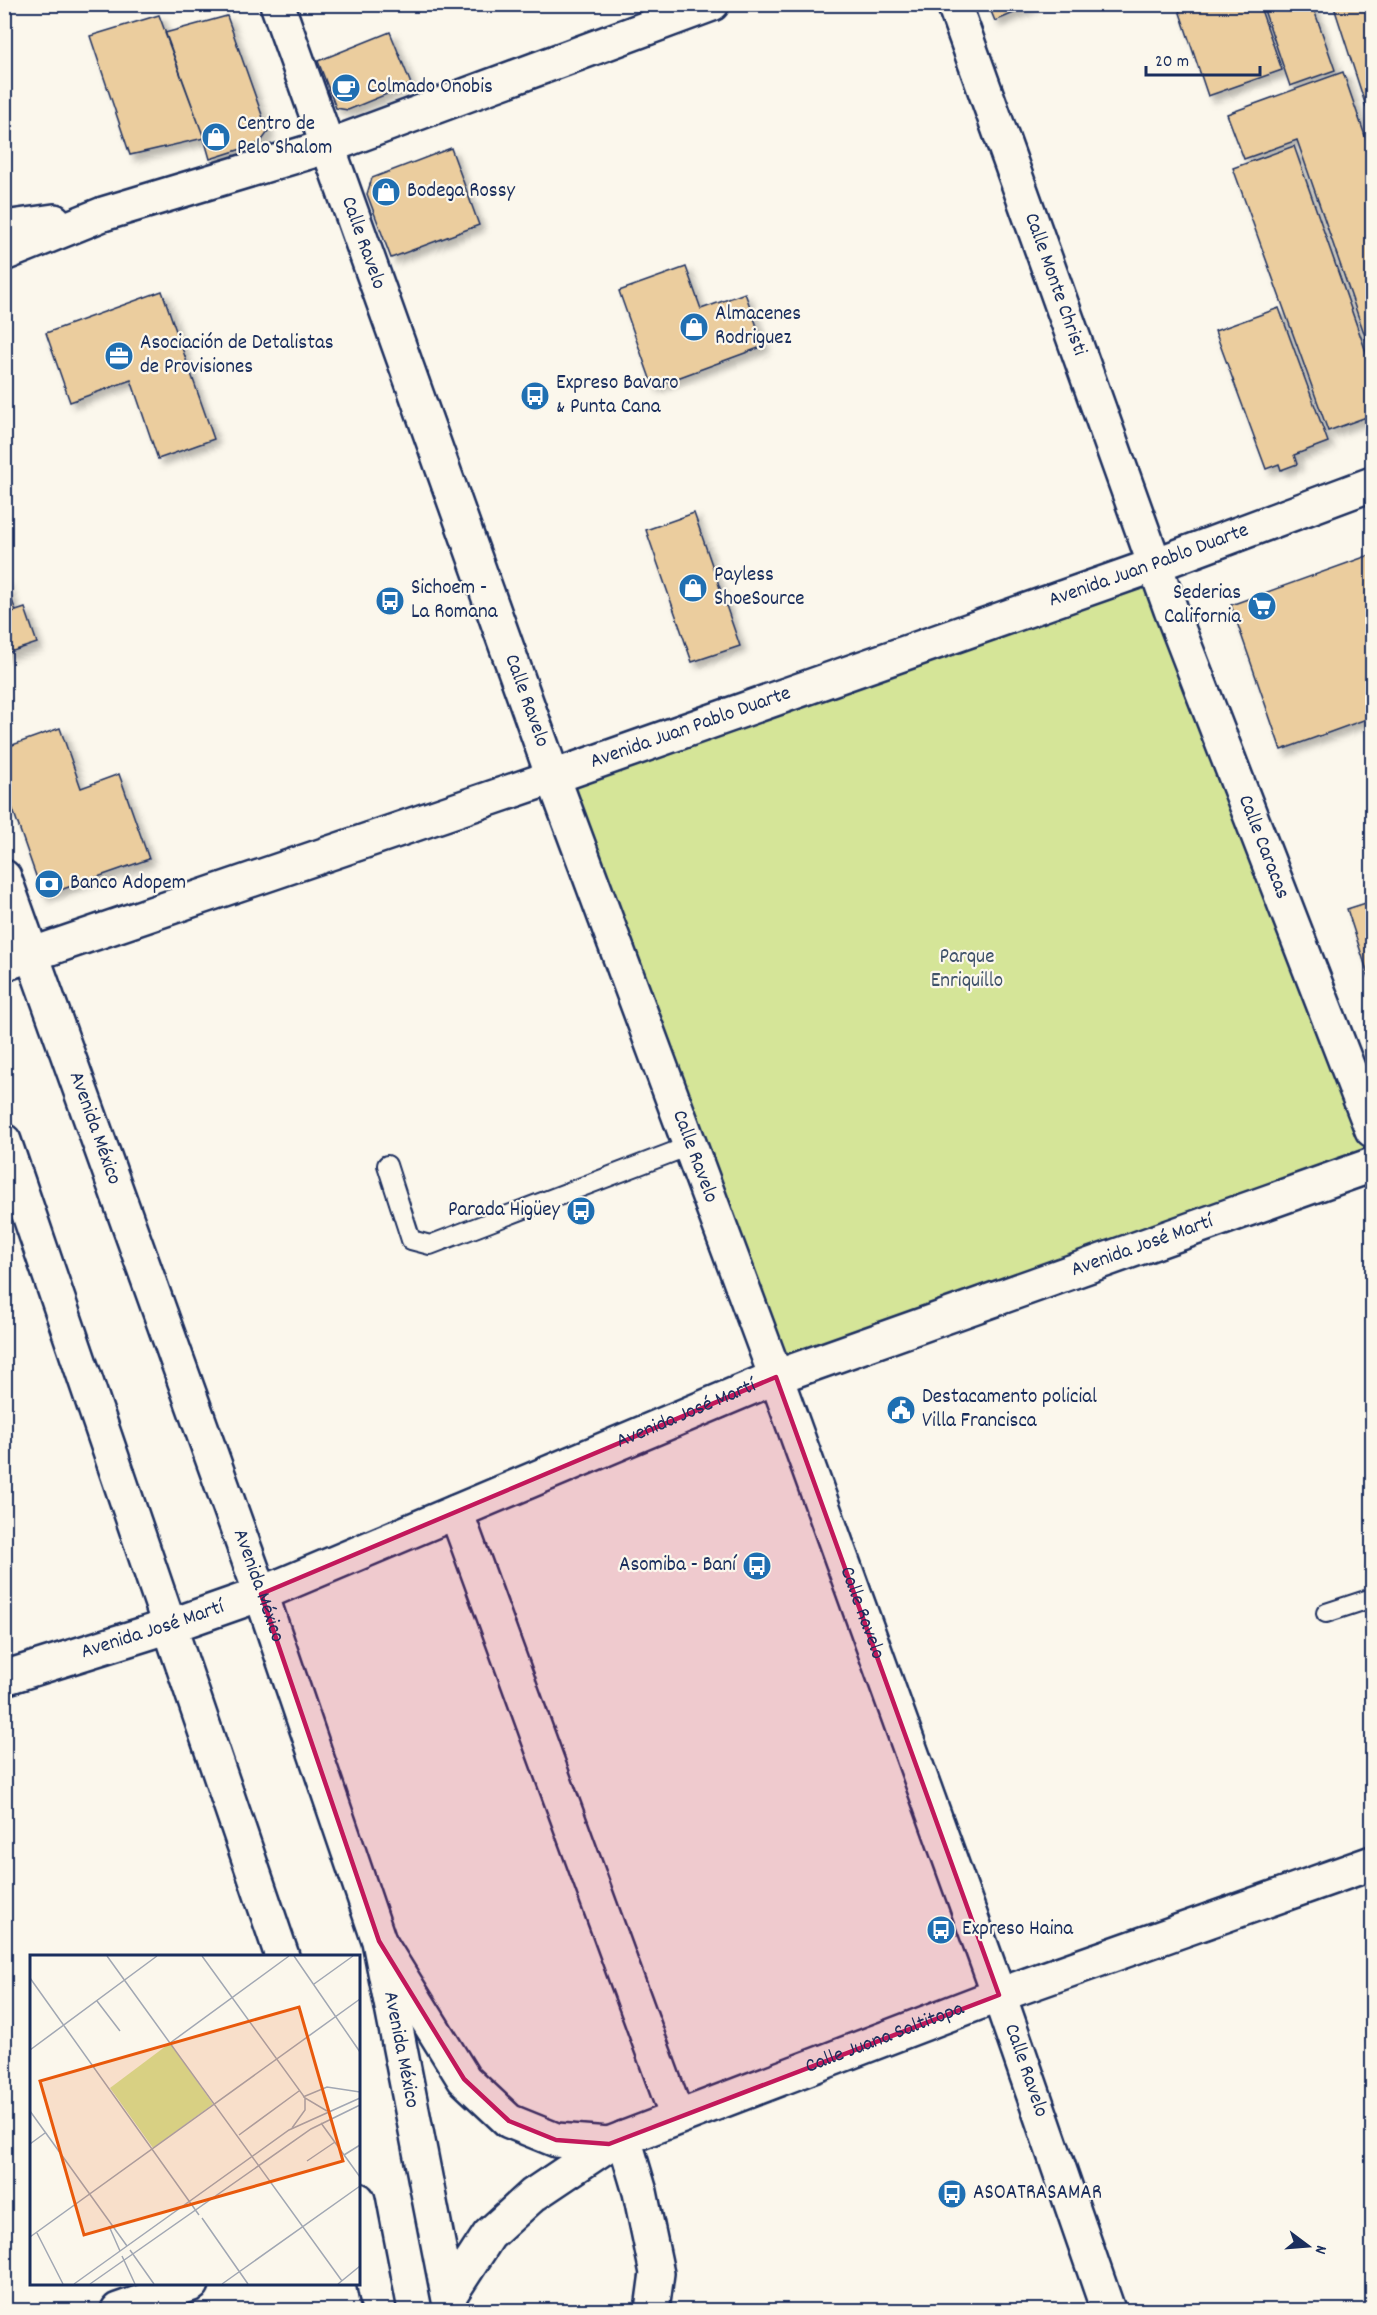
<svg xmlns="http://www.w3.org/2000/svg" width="1377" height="2315" font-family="Dekko,sans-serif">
<defs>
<filter id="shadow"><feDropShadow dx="5.5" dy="5.5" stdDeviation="3" flood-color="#0004"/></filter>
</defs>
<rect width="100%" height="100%" fill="#fbf7ec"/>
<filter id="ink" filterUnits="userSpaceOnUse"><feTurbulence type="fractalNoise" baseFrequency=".0167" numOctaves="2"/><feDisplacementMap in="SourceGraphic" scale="12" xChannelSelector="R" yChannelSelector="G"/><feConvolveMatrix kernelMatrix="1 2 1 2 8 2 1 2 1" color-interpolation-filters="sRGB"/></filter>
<g filter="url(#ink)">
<path fill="#d5e598" stroke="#788a7b" stroke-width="1.5" d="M1155 565 1372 1134V1165L776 1377 553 777Z"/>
<path fill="#ebcd9e" stroke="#1b2f5e" stroke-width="1.5" filter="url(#shadow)" d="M988 4H1035L995 21Z
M1177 4H1259L1282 70 1208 96Z
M1262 4H1312L1335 70 1290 86Z
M1333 4H1372V125Z
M159 15 204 138 130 155 90 36Z
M227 16 268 132 260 143 210 159 204 138 165 33Z
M390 32 411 84 348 110 336 108 318 61Z
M1343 72 1372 156V356L1297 140 1244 159 1227 114Z
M1294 146 1372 369V415L1328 431 1233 168Z
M451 148 479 225 391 258 367 194 372 178Z
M686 267 701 309 745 293 764 346 653 387 619 291Z
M162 291 214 439 158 459 131 380 70 402 46 333Z
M1279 308 1328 442 1294 455 1297 464 1281 470 1279 464 1266 469 1215 331Z
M694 513 740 646 692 662 646 530Z
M1370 555 1372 563V717L1281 750 1231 605Z
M4 579 16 611 4 615Z
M25 608 37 643 4 654V615Z
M60 728 81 788 119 774 149 859 43 896 4 784V748Z
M1372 901V976L1369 977 1347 909Z"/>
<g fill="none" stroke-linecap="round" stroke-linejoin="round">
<g stroke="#1b2f5e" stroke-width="22">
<path id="lane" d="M387 1165 411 1240 430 1245 689 1146
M1326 1613 1372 1598"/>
</g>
<g stroke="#1b2f5e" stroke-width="38">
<g id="street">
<path id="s1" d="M277 4 553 777 776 1377 999 1995 1108 2310"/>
<path id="s2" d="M954 4 1171 610 1372 1130"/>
<path d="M4 228 54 221"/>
<path d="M4 254 103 214 329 146 712 4"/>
<path d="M456 1512 677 2117"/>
<path id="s3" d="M4 1678 170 1626 261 1594 776 1377 1372 1165"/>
<path d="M380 1943 464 2079 509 2121 556 2140 609 2144"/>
<path d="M624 2138 640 2192 657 2273 652 2310"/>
<path id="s4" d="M450 2295 489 2235 533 2195 609 2144 999 1995 1372 1863"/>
<path d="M118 2310 192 2284"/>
</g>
</g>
<g stroke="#1b2f5e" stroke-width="38">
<g id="secondary">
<path id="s5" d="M4 877 261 1594 379 1941 451 2310"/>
<path id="s6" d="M4 964 553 777 1155 565 1372 484"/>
<path d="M4 1141 282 1956"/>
<path d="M358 2200 379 2310"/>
</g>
</g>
<use href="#lane" stroke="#fbf7ec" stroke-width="18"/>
<use href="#street" stroke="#fbf7ec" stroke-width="33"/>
<use href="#secondary" stroke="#fbf7ec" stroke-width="33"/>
</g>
</g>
<path fill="#c2185b" fill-opacity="0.2" stroke="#c2185b" stroke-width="4.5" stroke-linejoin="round" d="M776 1377 999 1995 609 2144 556 2140 509 2121 464 2079 379 1941 261 1594Z"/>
<defs>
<g id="cafe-disc" transform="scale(1.5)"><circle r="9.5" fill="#1f6fb2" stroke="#fbf7ec"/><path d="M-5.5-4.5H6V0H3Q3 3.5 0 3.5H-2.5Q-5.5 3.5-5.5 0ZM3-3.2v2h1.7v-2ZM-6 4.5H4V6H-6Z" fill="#fff"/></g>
<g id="shop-disc" transform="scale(1.5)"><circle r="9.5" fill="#1f6fb2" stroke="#fbf7ec"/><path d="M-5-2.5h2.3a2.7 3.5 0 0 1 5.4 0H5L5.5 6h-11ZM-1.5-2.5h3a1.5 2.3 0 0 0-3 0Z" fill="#fff"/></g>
<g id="office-disc" transform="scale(1.5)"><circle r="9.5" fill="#1f6fb2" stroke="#fbf7ec"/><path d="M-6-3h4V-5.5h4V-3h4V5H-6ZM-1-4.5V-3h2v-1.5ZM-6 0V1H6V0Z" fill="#fff"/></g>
<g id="bus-disc" transform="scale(1.5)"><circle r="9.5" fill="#1f6fb2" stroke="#fbf7ec"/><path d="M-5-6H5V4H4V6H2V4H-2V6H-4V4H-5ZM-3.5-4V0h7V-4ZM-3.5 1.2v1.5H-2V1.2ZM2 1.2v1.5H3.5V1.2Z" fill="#fff"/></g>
<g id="supermarket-disc" transform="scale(1.5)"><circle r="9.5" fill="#1f6fb2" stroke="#fbf7ec"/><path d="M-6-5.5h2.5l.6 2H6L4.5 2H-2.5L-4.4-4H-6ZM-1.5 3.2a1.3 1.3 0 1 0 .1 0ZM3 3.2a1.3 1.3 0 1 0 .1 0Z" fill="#fff"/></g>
<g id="bank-disc" transform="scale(1.5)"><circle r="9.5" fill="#1f6fb2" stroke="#fbf7ec"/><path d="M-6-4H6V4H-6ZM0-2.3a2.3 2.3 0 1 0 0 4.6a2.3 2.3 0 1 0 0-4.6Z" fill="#fff"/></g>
<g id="civic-disc" transform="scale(1.5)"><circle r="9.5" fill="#1f6fb2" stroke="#fbf7ec"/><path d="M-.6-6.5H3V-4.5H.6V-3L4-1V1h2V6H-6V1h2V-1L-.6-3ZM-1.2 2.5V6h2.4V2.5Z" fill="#fff"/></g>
</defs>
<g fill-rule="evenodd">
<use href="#cafe-disc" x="346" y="88"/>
<use href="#shop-disc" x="216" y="137"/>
<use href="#shop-disc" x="386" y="192"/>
<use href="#shop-disc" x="694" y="327"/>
<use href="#office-disc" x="119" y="356"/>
<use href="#bus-disc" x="535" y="396"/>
<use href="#shop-disc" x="693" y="588"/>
<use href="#bus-disc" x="390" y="601"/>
<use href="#supermarket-disc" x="1262" y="606"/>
<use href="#bank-disc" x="49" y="884"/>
<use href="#bus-disc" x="581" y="1211"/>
<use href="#civic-disc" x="901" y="1410"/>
<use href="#bus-disc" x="757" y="1566"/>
<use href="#bus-disc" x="941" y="1930"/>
<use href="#bus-disc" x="952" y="2194"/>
</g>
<g text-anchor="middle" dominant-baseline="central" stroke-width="4.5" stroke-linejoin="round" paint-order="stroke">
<g font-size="21" fill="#1b2f5e" stroke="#fbf7ec" text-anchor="start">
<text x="367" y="88">Colmado Onobis</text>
<text x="237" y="125">Centro de<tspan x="237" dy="24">Pelo Shalom</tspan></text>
<text x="407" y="192">Bodega Rossy</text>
<text x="715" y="315">Almacenes<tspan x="715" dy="24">Rodriguez</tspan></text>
<text x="140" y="344">Asociación de Detalistas<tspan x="140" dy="24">de Provisiones</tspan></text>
<text x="556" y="384">Expreso Bavaro<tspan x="556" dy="24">&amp; Punta Cana</tspan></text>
<text x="714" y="576">Payless<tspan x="714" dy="24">ShoeSource</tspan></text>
<text x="411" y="589">Sichoem -<tspan x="411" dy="24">La Romana</tspan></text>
<text x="1241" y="594" text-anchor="end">Sederias<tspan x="1241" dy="24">California</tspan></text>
<text x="70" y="884">Banco Adopem</text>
<text x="560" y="1211" text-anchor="end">Parada Higüey</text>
<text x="922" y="1398">Destacamento policial<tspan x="922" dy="24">Villa Francisca</tspan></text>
<text x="736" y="1566" text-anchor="end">Asomiba - Baní</text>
<text x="962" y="1930">Expreso Haina</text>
<text x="973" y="2194">ASOATRASAMAR</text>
</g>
<g font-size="21" fill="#1b2f5e" stroke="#fbf7ec">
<text stroke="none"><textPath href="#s1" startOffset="254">Calle Ravelo</textPath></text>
<text stroke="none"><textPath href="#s2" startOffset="298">Calle Monte Christi</textPath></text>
<text stroke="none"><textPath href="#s6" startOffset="1212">Avenida Juan Pablo Duarte</textPath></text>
<text stroke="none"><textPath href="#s1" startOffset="740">Calle Ravelo</textPath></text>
<text stroke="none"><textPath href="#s6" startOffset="726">Avenida Juan Pablo Duarte</textPath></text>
<text stroke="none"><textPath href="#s2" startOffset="898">Calle Caracas</textPath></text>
<text stroke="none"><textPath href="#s5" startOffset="267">Avenida México</textPath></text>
<text stroke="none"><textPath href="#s1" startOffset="1226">Calle Ravelo</textPath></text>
<text stroke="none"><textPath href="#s3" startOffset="1218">Avenida José Martí</textPath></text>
<text stroke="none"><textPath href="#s3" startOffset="732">Avenida José Martí</textPath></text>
<text stroke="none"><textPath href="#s5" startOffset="753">Avenida México</textPath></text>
<text stroke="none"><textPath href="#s1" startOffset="1712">Calle Ravelo</textPath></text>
<text stroke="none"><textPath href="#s3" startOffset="156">Avenida José Martí</textPath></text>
<text stroke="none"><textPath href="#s4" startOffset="518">Calle Juana Saltitopa</textPath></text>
<text stroke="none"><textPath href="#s5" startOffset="1239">Avenida México</textPath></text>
<text stroke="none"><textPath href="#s1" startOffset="2198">Calle Ravelo</textPath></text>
</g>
<g font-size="21" fill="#40536a" stroke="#fbf7ec">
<text x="967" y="958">Parque<tspan x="967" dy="24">Enriquillo</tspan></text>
</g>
</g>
<g transform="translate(30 1955)">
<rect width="330" height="330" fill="#fbf7ec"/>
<path d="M140 88 183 149 123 193 80 133Z" fill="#d5e598"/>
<path fill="none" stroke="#a1a7b3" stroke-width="1.5" d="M77 1 312 326M172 1 275 143 297 156M264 1 330 97M0 23 169 260M284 29 323 1M67 46 90 76M140 88 259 1M0 95 127 1M273 142 297 132 330 137M0 156 97 291M291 168 330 222M262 173 275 155V143M209 180 269 136M0 189 15 178M314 200 330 190M277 206 305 187M172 263 218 329M79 271 90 296M7 278 33 329M0 282 330 44M100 295 124 329M92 301 105 329M44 329 259 175 330 143M60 329 281 174 330 150M192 329 330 231M308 329 330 311"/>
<path fill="#e8590c" fill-opacity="0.15" stroke="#e8590c" stroke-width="3" d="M269 52 313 206 54 280 10 126Z"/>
<rect width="330" height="330" fill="none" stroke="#1b2f5e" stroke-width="3"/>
</g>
<rect width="1377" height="2315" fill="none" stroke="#fbf7ec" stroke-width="24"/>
<rect x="12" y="12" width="1353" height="2291" fill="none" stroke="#1b2f5e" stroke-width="2" filter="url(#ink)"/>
<g transform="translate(1308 2246) rotate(106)" stroke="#fbf7ec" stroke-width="4.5" paint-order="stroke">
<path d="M0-4.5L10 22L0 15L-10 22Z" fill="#1b2f5e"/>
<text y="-9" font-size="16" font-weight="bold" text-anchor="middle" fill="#1b2f5e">N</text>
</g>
<path d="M1146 66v9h114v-9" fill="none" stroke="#1b2f5e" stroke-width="3"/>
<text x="1155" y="66" font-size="18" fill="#1b2f5e" stroke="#fbf7ec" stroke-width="4.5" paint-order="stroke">20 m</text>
</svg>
